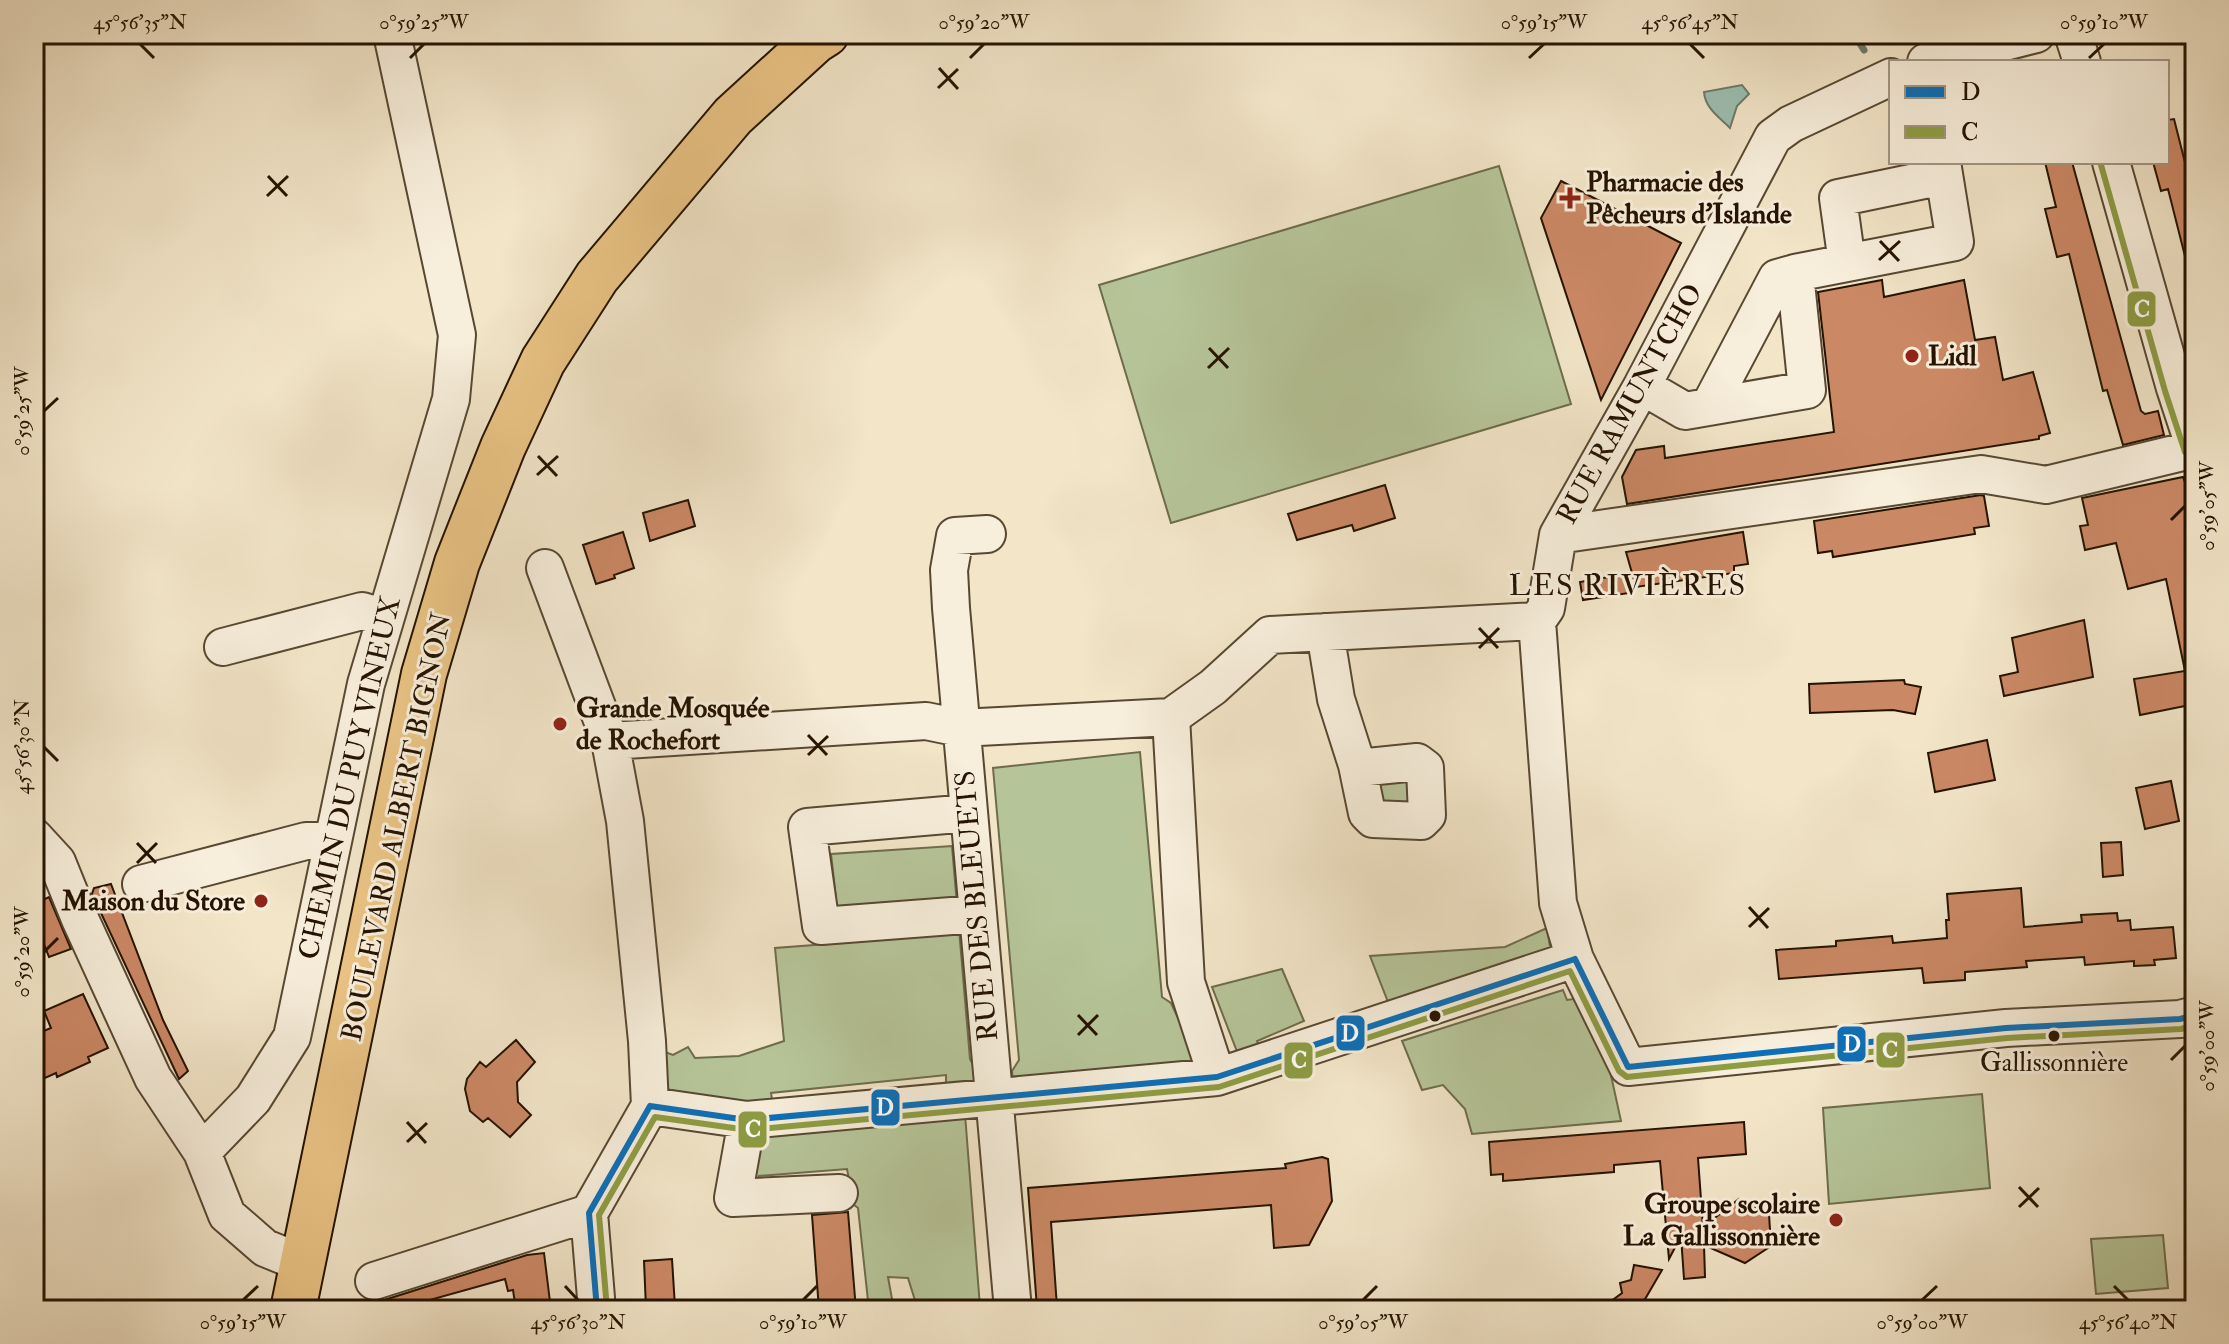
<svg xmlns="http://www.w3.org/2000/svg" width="2229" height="1344" font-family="'IM FELL Double Pica',serif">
<rect width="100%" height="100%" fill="#f2e5c8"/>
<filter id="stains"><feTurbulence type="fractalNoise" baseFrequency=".0025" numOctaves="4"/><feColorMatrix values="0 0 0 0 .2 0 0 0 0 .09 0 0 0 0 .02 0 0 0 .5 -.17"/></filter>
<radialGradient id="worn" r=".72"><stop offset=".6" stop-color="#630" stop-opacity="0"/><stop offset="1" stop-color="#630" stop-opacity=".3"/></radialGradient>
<path fill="#b6c599" stroke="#6e6c4c" stroke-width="2" d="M1499 166 1571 404 1171 523 1099 285Z
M1140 752 1162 997 1171 1003 1199 1063 1014 1096 1012 1071 1019 1060 993 768Z
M1410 773 1414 806 1381 809 1376 781Z
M952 846 970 1059 978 1075 984 1099 946 1102V1075L771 1093 775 1117 676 1110 675 1091 663 1088 657 1049 673 1055 688 1047 695 1058 739 1056 784 1041 775 948 841 943 831 854Z
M1547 928 1551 953 1388 1002 1370 956 1505 947Z
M1282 969 1304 1021 1257 1041 1260 1049 1238 1054 1212 987Z
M1563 990 1567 1000 1581 998 1607 1057 1621 1121 1472 1134 1465 1109 1443 1085 1422 1090 1402 1041Z
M1982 1094 1990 1188 1829 1204 1823 1108Z
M965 1114 980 1307 918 1310 908 1278 888 1277 894 1310H869L858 1208 839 1193 850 1184 847 1169 759 1176 756 1197 748 1187 759 1130Z
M2163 1235 2168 1288 2096 1294 2091 1239Z"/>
<path fill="#9cbfb1" stroke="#6c7a6a" stroke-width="2" d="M1742 85 1749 94 1737 106 1730 128C1719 117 1705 108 1704 92Z"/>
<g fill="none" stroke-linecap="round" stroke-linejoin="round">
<path stroke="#6c7a6a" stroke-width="7" d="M1854 34 1864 50"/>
</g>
<path fill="#cb8865" stroke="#251300" stroke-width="2" d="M2174 119 2195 202V268H2188L2168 189 2161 191 2153 162H2167V120Z
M2045 162H2072L2141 411 2145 414 2158 411 2164 435 2123 445 2107 390 2103 391 2069 254 2057 257 2045 209 2056 207Z
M1561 181 1681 243 1601 400 1541 218Z
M1882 280 1884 297 1964 280 1975 340 1995 337 2003 380 2033 372 2050 433 2039 436V439L1627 504 1622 477 1636 450 1664 446 1665 458 1672 457 1834 432 1818 292Z
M2183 477 2195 509V676L2189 677 2195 704 2140 715 2134 679 2185 671 2166 579 2128 589 2116 543 2085 550 2080 526 2088 525 2082 498Z
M1385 485 1395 518 1354 531 1352 525 1297 540 1288 514Z
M1981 495 1984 496 1989 526 1974 528 1975 534 1833 557 1832 551 1818 553 1814 521Z
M688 500 695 526 650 541 643 513Z
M623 532 634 568 614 575 615 578 596 584 583 545Z
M1743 532 1748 564 1734 566V573L1636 587 1626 552Z
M1626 574 1629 593 1583 600 1580 582Z
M2084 620 2093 677 2004 696 2000 676 2018 672 2012 638Z
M1904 680 1905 684 1921 687 1915 714 1893 710 1810 713 1809 684Z
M1987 740 1995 780 1935 792 1928 753Z
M2171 781 2179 821 2145 829 2136 788Z
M2121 842 2123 875 2103 877 2101 843Z
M111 884 163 1020 188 1071 179 1079 92 894 94 888Z
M2021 888 2024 927 2082 922 2081 915 2117 913 2118 921 2130 920 2131 930 2173 927 2176 958 2154 960 2155 965 2134 966V961L2085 965 2084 957 2026 961 2027 967 1965 972V980L1924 983 1922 968 1779 979 1776 950 1836 946V941L1892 936 1893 943 1947 938 1946 920H1949L1947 894Z
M49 897 71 949 49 957 34 919V904Z
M83 994 108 1048 88 1057 90 1062 57 1077 56 1073 45 1078 34 1054V1035L51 1028 44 1011Z
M516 1040 535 1062 517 1082 518 1102 531 1115 510 1137 488 1118 483 1122 470 1111 465 1089 467 1079 480 1062 486 1067Z
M1744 1122 1746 1154 1698 1158 1703 1227 1739 1199 1769 1214 1771 1246 1745 1263 1704 1245 1705 1277 1684 1279 1681 1236 1669 1259 1660 1161 1614 1165V1172L1503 1181V1174L1491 1175 1489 1142Z
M1322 1157 1328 1159 1332 1201 1309 1245 1274 1248 1271 1205 1051 1222 1057 1307 1037 1308 1028 1188 1286 1168 1285 1164Z
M848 1212 856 1310H819L812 1215Z
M544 1253 551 1310H516L513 1290 508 1291 505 1279 408 1306 406 1310H382L381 1301 527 1255Z
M672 1259 675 1307 646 1308 644 1261Z
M1634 1265 1662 1270 1641 1306 1636 1310H1599L1622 1293 1620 1283 1631 1280Z"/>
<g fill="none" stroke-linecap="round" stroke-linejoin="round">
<g stroke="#584832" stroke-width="40">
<path id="minor" d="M2073 34 2082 62
M1926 62 2036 34
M1891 77 1791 124 1773 137 1642 386 1558 535 1546 608 1537 621 1558 903 1575 959 1628 1067 2006 1028 2180 1019 2195 1015
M2111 162 2175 388 2195 449
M1847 263 1838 198 1944 176
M1642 386 1685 411 1807 390 1795 273 1955 242 1942 162
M1709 407 1777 278 1795 273
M987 534 955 536 949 570 951 608 1013 1310
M1558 535 1981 474 2046 485 2195 449
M545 568 610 741 625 821 647 1041 650 1106 589 1213 597 1310
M1325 632 1336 699 1357 765 1367 813 1373 819 1421 821 1427 815 1425 768 1417 762 1358 768
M223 647 362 611 385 618
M1171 717 1186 982 1217 1077
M610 741 926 721 960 728 1171 717 1213 687 1270 635 1537 621
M969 813 807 827 821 926 978 914
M34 837 57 862 80 919 153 1078 202 1152 227 1215 265 1248 304 1264
M141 884 306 841H333
M650 1106 747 1120 1217 1077 1575 959
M747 1120 733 1198 839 1193
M202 1152 253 1099 292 1037 366 684 451 399 457 335 392 34
M374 1281 589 1213"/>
</g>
<g stroke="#251300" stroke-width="48">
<path id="major" d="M293 1310 424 674 457 563 503 447 543 361 597 277 733 116 815 41 826 34"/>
</g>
<use href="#minor" stroke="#f7eedb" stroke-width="36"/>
<use href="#major" stroke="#e9c284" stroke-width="44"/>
<g stroke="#f7eedb" stroke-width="12">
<path id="bus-1" d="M1575 959 1628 1067 2006 1028 2180 1019 2195 1015
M650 1106 747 1120 1217 1077 1575 959
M597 1310 589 1213 650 1106"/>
</g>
<g stroke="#f7eedb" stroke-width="12">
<path id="bus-2" d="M2101 165 2165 391 2185 452
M607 1309 599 1215 655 1117 748 1130 1219 1087 1570 971 1619 1071 1627 1077 2007 1038 2181 1029 2195 1025"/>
</g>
<use href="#bus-1" stroke="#0c6fb8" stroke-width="6"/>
<use href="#bus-2" stroke="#8e9c42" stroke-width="6"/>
</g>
<path fill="none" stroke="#251300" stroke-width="3" d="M140 44 154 58M1690 44 1704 58M410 58 424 44M970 58 984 44M1529 58 1544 44M2089 58 2104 44M939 68 958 89M938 88 958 69M268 176 287 196M267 196 288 176M1880 241 1899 261M1879 260 1900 241M1209 348 1228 368M1208 368 1229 348M44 411 58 398M538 456 557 476M537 475 558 456M2171 520 2185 506M1479 628 1498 648M1479 648 1499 628M808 735 827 755M44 747 58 761M808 755 828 736M137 843 156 863M137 863 157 843M1749 907 1768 928M1749 927 1769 908M44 952 58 938M1078 1015 1097 1035M1078 1035 1098 1015M2171 1060 2185 1046M407 1122 426 1143M407 1142 427 1123M2019 1187 2038 1207M2019 1207 2039 1188M565 1286 578 1300M2114 1286 2128 1300M243 1300 258 1286M803 1300 817 1286M1363 1300 1377 1286M1922 1300 1937 1286"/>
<g fill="#8f2418" stroke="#f7eedb" stroke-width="3">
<path d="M1566 186h8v8h8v8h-8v8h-8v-8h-8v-8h8z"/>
<circle cx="1912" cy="356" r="8"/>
<circle cx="560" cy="724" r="8"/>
<circle cx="261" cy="901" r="8"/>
<circle cx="1836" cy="1220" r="8"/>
</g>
<g fill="#251300" stroke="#f7eedb" stroke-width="3">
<circle cx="1435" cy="1016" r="7"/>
<circle cx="2054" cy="1036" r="7"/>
</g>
<g text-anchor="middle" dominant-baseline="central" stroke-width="6" stroke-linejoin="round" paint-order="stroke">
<g font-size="26" fill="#251300" stroke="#f7eedb">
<text x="2054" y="1063">Gallissonnière</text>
</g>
<g font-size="28" font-weight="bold" fill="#251300" stroke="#f7eedb" text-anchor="start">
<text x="1586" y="182">Pharmacie des<tspan x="1586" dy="32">Pêcheurs d'Islande</tspan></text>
<text x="1928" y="356">Lidl</text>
<text x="576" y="708">Grande Mosquée<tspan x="576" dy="32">de Rochefort</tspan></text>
<text x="245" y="901" text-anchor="end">Maison du Store</text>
<text x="1820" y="1204" text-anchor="end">Groupe scolaire<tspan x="1820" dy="32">La Gallissonnière</tspan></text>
</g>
<g font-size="28" fill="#251300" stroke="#f7eedb">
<text transform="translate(1630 404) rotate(-61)">RUE RAMUNTCHO</text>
<text transform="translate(350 778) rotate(-77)">CHEMIN DU PUY VINEUX</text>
<text transform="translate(397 827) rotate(-78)">BOULEVARD ALBERT BIGNON</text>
<text transform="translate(977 906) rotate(-95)">RUE DES BLEUETS</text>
</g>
<g font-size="30" letter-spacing="2" fill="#251300" stroke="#f7eedb">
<text x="1628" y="585">LES RIVIÈRES</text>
</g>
</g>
<g stroke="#f7eedb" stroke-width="3">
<rect x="2126" y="290" width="31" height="38" rx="8" fill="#8e9c42"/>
<rect x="1335" y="1014" width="31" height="38" rx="8" fill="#0c6fb8"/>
<rect x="1836" y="1025" width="31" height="38" rx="8" fill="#0c6fb8"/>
<rect x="1875" y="1031" width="31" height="38" rx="8" fill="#8e9c42"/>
<rect x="1283" y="1041" width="31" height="39" rx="8" fill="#8e9c42"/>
<rect x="870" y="1088" width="31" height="39" rx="8" fill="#0c6fb8"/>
<rect x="737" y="1110" width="31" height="39" rx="8" fill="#8e9c42"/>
</g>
<g font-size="22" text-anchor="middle" font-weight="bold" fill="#fff">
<text x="2142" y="317">C</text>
<text x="1350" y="1041">D</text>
<text x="1852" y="1052">D</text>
<text x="1890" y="1058">C</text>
<text x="1299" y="1068">C</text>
<text x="885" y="1115">D</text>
<text x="753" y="1137">C</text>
</g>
<rect width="2229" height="1344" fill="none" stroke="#f2e5c8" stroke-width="88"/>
<rect x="1889" y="60" width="280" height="104" fill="#f7eedb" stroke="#a39683" stroke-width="2"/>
<rect x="1905" y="86" width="40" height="12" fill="#0c6fb8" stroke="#a39683" stroke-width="2"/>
<text x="1961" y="100" font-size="24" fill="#251300">D</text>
<rect x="1905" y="126" width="40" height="12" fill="#8e9c42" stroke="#a39683" stroke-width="2"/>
<text x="1961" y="140" font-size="24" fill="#251300">C</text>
<rect x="44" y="44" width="2141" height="1256" fill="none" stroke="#251300" stroke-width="3"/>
<g font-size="20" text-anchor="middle" fill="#251300">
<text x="140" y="29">45°56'35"N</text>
<text x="424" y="29">0°59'25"W</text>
<text x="984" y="29">0°59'20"W</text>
<text x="1544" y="29">0°59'15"W</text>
<text x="1690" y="29">45°56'45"N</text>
<text x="2104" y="29">0°59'10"W</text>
<text transform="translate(22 411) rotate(-90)" y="7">0°59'25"W</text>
<text transform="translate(2207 506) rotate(-90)" y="7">0°59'05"W</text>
<text transform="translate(22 747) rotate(-90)" y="7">45°56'30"N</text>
<text transform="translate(22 952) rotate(-90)" y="7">0°59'20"W</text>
<text transform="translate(2207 1046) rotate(-90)" y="7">0°59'00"W</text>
<text x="243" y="1329">0°59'15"W</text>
<text x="578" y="1329">45°56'30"N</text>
<text x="803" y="1329">0°59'10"W</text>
<text x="1363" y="1329">0°59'05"W</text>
<text x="1922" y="1329">0°59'00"W</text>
<text x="2128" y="1329">45°56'40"N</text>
</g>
<rect width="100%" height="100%" filter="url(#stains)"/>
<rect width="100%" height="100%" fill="url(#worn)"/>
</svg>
